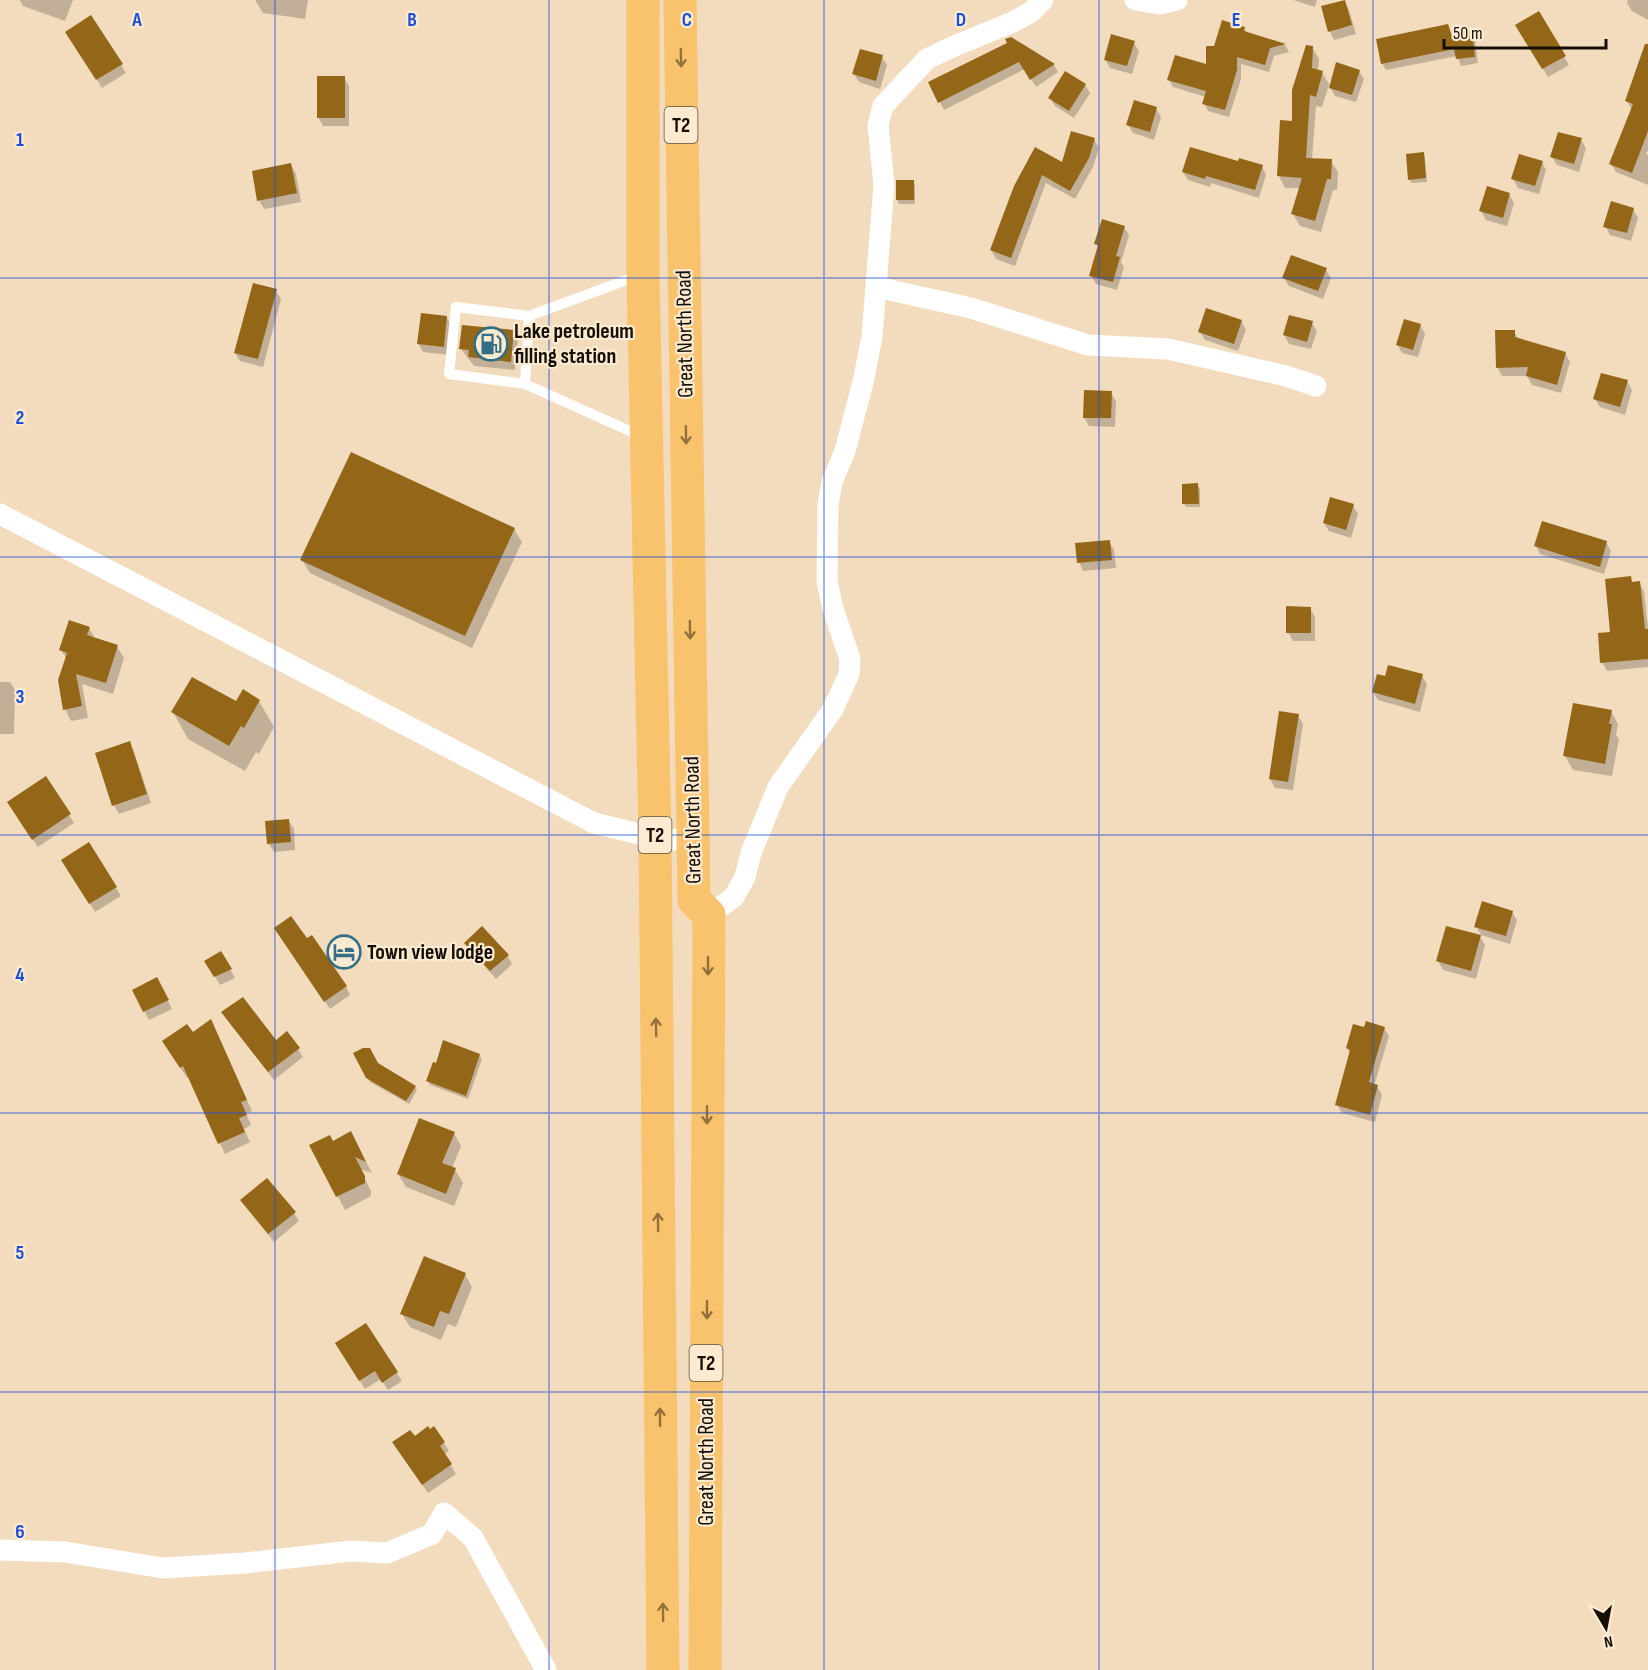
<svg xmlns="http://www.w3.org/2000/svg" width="1648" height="1670" font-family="'Sofia Sans Condensed',sans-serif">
<rect width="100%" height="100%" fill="#f2dcbd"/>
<path fill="#0003" d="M20 0H73L65 21 23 6Z
M255 0H308L305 19 263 13Z
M1293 0H1317L1315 7Z
M1628 0H1648V20L1632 11 1627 3Z
M1344 1 1349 10 1356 34 1334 40 1330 31Z
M1538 13 1569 65 1548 77 1517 26Z
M1447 26 1452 35 1471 32 1475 39 1478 63 1461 66 1457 56 1386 70 1382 63Z
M1244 28 1248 34 1285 45 1289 52 1274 56 1269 72 1241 64V79L1229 117 1208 111 1204 103 1206 97 1173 87 1169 80 1208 66Z
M1011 38 1054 65 1058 72 1036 87 1025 69 944 110 930 83 1009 43Z
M72 40 121 65 126 73 102 88Z
M1134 43 1139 51 1132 74 1110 68 1105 59Z
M1312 47 1319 59 1318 71 1322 73 1331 87 1359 71 1364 79 1356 102 1335 96 1329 85 1322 107 1316 106 1312 159 1331 161 1338 172 1337 190H1333L1321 232 1300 226 1293 214 1300 188H1285L1279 176Z
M882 57 887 65 880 89 859 82 854 74Z
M1648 71V150L1646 154 1648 155V185L1616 172 1611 164 1632 110 1627 101Z
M344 77 349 86V126H323L318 117Z
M1085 85 1090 93 1074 118 1055 106 1050 98Z
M1156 108 1161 117 1154 140 1133 133 1128 125Z
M1094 139 1099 148 1093 167 1075 199 1046 183 1015 266 996 259 991 250 1015 186 1063 165Z
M1581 140 1586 148 1579 172 1557 165 1552 157Z
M1423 154 1425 158 1427 182 1412 183 1410 180Z
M1542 162 1546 170 1539 194 1518 188 1513 179Z
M1239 163 1262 166 1266 175 1259 198 1211 183 1210 187 1188 180 1183 172Z
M291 165 296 174 301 202 264 209 259 200Z
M913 181 915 185V204H899L897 200Z
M1509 194 1514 203 1507 226 1486 220 1481 211Z
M1633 209 1638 218 1631 241 1610 235 1605 226Z
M1124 227 1129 235 1121 262 1124 267 1117 290 1096 284 1091 275 1099 249 1096 244Z
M1326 270 1331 278 1323 299 1289 286 1284 278Z
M276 291 281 299 263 367 240 361 235 353Z
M447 318 452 326 449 355 423 352 418 343Z
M1241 321 1246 330 1238 351 1205 340 1200 332Z
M1312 323 1317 331 1311 349 1289 344 1284 335Z
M1420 325 1425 334 1418 357 1402 353 1397 344Z
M513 331 518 340 515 370 474 366 461 349Z
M1514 332 1519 340 1565 353 1570 362 1561 393 1532 385 1527 376H1502L1497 367Z
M1627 381 1632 390 1625 415 1600 407 1595 399Z
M1111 393 1116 401 1115 427 1089 426 1084 417Z
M1197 485 1200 489V507H1186L1184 504Z
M1353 506 1358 514 1351 538 1329 531 1324 523Z
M514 529 522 542 472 648 310 573 302 560Z
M1109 542 1114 550 1116 568 1083 571 1079 562Z
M1606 542 1611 551 1604 574 1540 554 1536 546Z
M1630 578 1633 583H1639L1644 591 1648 628V667L1607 671 1602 662Z
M1310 608 1315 617V641H1293L1288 632Z
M89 628 96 640 117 647 124 658 113 694 82 684 88 718 71 721 65 709 67 659 61 650Z
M1422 676 1427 684 1420 712 1378 700 1373 692 1386 678Z
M0 682H10L15 690 14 734H0Z
M259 701 274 727 259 754 256 752 245 771 188 739 173 712Z
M1611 711 1618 724 1616 735 1619 739 1612 776 1573 770 1565 756Z
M1298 715 1303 724 1293 790 1275 788 1270 779Z
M129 743 134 752 151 803 119 814 114 805Z
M45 778 74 823 38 847 14 811Z
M289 821 294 829 295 850 274 852 269 844Z
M68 869 116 888 121 896 95 912Z
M1512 912 1517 920 1510 944 1481 935 1476 926Z
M1480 936 1485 945 1476 979 1443 970 1438 961Z
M281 937 346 987 350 995 330 1009Z
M466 943 507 955 512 964 496 979 471 951Z
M221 953 235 978 220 985 207 962Z
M162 988 172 1009 149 1020 134 991Z
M211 1021 252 1111 246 1113 251 1125 244 1129 250 1142 225 1154 189 1077 187 1078 170 1052Z
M228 1021 276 1042 298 1049 303 1057 274 1080Z
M1384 1028 1389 1036 1374 1086H1377L1382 1095 1375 1122 1342 1113 1337 1105 1351 1054 1347 1048 1365 1029Z
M355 1054 415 1087 417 1090 409 1104 370 1082Z
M479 1055 482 1059 468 1099 430 1085 428 1081Z
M454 1133 461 1146 452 1168 455 1170 463 1183 454 1206 406 1187 398 1174Z
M333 1142 358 1146 372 1173 360 1169 371 1191V1196L345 1210 311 1146Z
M242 1200 294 1213 299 1221 274 1242Z
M465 1274 472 1287 456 1327 448 1324 441 1340 410 1327 402 1314Z
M366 1325 402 1381 388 1390 381 1379 365 1389 342 1352Z
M434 1428 449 1451 444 1455 456 1474 428 1493 399 1451 414 1438Z"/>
<path fill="#936717" d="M1345 0 1352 25 1328 32 1321 6Z
M1539 11 1566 56 1542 69 1515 25Z
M91 15 123 64 96 80 65 32Z
M1222 20 1245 27 1244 31 1286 44 1270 48 1265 65 1237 57V70L1225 110 1202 104 1206 91 1167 80 1175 55 1206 64V46H1214Z
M1448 24 1453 39 1452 33 1472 30 1475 57 1456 59 1454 49 1381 64 1376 39Z
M1111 34 1135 41 1127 66 1104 60Z
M1011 37 1055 64 1030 80 1019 62 938 103 928 82 1007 43 1005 39Z
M1645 44H1648V131L1632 173 1609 164 1633 104 1625 101Z
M1306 45 1313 46 1312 68 1323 71 1316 97 1310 95 1306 158 1332 159 1331 179H1327L1315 221 1291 214 1302 178 1277 176 1280 120 1292 121V90Z
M860 49 883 55 876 81 852 74Z
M1336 62 1360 70 1352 95 1329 88Z
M1065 71 1086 84 1069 111 1048 98Z
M317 76H345V118H317Z
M1134 100 1157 107 1150 132 1126 125Z
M1071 131 1095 138 1089 158 1070 191 1042 175 1011 258 990 250 1014 186 1035 147 1062 162Z
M1558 132 1582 138 1574 164 1550 157Z
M1190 147 1238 161 1239 158 1263 165 1255 190 1206 176 1205 179 1182 172Z
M1424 152 1426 178 1408 180 1406 154Z
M1519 154 1543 161 1535 186 1511 179Z
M291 163 297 193 257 201 252 171Z
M896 180H914V200H896Z
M1487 186 1510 193 1503 218 1479 211Z
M1611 201 1634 208 1627 233 1603 227Z
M1102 219 1125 226 1116 256 1120 257 1113 282 1089 276 1098 245 1094 244Z
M1291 255 1327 268 1318 291 1282 278Z
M253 283 277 289 258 359 234 353Z
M1206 308 1242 320 1234 344 1198 332Z
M421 313 447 316 444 347 417 344Z
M1289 315 1313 321 1307 342 1283 335Z
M1404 319 1421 324 1413 350 1396 345Z
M462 325 514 330 511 362 468 357 469 350 459 349Z
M1495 330H1515V337L1566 352 1557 385 1526 376 1528 367 1496 368Z
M1601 373 1628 380 1620 407 1593 399Z
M1084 390 1112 391 1111 418H1083Z
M351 452 515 528 465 636 300 560Z
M1198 483 1199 504H1182V484Z
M1330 497 1354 504 1346 530 1323 523Z
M1542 521 1607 541 1600 567 1534 546Z
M1110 540 1112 560 1077 563 1075 543Z
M1631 576 1632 582 1640 581 1645 629H1648V659L1600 663 1598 633 1610 632 1605 579Z
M1286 606 1311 607V633H1286Z
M69 620 90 627 87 635 118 645 106 683 76 674 82 706 63 710 58 680 67 653 59 650Z
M1388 665 1423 674 1415 704 1372 692 1377 674 1385 676Z
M192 677 236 701 243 689 260 700 244 728 241 726 229 746 171 712Z
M1573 703 1612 710 1609 724H1612L1605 764 1563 756Z
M1279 711 1299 714 1288 782 1269 779Z
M130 741 147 794 112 806 95 753Z
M46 776 71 814 32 840 7 802Z
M289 819 291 842 267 844 265 821Z
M89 842 117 887 89 904 61 860Z
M1482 901 1513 911 1506 936 1474 927Z
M291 916 307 938 312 935 347 986 324 1002 274 928Z
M482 926 509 955 490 971 464 943Z
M1446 926 1481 935 1471 971 1436 961Z
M221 951 232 969 214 977 204 961Z
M157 977 169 1000 143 1012 132 990Z
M243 997 276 1040 287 1031 300 1048 268 1072 221 1012Z
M211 1019 247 1100 241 1102 247 1115 239 1118 245 1132 218 1144 183 1066 180 1068 162 1041 187 1024 193 1032Z
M1366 1021 1385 1027 1369 1082 1378 1085 1370 1115 1335 1105 1350 1050 1346 1048 1353 1024 1364 1027Z
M443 1040 480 1054 466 1096 426 1081 433 1062 436 1063Z
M363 1048H370L378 1063 416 1086 406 1101 366 1078 353 1053Z
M419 1118 455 1132 442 1163 456 1168 446 1194 397 1174Z
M351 1131 366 1162 355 1157 365 1176V1183L336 1197 309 1145 330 1135 333 1141Z
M267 1178 296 1212 268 1234 240 1200Z
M424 1256 466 1273 449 1314 440 1311 434 1327 400 1314Z
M366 1323 398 1372 382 1383 375 1371 359 1381 335 1343Z
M428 1426 430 1429 434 1426 445 1442 440 1446 452 1464 422 1485 392 1442 410 1430 415 1436Z"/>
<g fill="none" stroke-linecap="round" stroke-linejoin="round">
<path stroke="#fff" stroke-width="10" d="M640 275 529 316 525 384 641 436
M525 384 449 374 456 307 529 316"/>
<path stroke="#fff" stroke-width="21" d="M1135 0 1159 4 1177 0
M876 287 971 308 1088 345 1168 349 1286 376 1316 386
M0 514 594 823 655 838 694 841
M709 915 734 897 745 877 751 853 778 787 833 709 849 674 850 659 833 609 827 581 828 504 832 482 845 451 863 382 872 337 884 185 878 125 883 106 927 59 952 47 1013 22 1031 12 1043 0
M0 1550 65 1552 163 1568 245 1563 351 1551 387 1553 432 1534 444 1513 473 1538 546 1670"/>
<path stroke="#f9c26d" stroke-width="33" d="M643 0V274L655 838 663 1670
M680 0 694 900 709 915 705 1670"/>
</g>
<defs><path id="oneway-shaft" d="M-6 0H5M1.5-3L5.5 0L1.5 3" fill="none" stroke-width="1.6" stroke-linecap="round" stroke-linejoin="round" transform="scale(1.5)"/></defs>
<g stroke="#92713e">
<use href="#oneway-shaft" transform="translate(681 58) rotate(89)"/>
<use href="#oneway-shaft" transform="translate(686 435) rotate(89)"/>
<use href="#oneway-shaft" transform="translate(690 630) rotate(89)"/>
<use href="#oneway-shaft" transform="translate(708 966) rotate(90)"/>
<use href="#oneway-shaft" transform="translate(656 1027) rotate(-91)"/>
<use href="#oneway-shaft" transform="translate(707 1115) rotate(90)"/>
<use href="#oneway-shaft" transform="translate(658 1222) rotate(-91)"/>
<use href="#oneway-shaft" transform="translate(707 1310) rotate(90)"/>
<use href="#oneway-shaft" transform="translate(660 1417) rotate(-91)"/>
<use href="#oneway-shaft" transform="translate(663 1612) rotate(-91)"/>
</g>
<path fill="none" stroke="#1d4ed8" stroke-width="1.5" stroke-opacity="0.55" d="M275 0V1670M549 0V1670M824 0V1670M1099 0V1670M1373 0V1670M0 278H1648M0 557H1648M0 835H1648M0 1113H1648M0 1392H1648"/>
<defs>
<g id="fuel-ring" transform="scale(1.725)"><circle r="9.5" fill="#fcead1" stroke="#326e85" stroke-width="1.5"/><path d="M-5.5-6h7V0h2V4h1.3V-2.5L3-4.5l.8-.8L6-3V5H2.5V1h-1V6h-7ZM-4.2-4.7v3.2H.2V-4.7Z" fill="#326e85"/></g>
<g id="hotel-ring" transform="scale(1.725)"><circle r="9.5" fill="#fcead1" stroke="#326e85" stroke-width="1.5"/><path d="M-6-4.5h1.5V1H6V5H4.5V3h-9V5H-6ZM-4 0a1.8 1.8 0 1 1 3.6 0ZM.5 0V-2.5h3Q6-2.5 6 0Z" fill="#326e85"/></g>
</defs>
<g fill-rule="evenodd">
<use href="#fuel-ring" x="491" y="344"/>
<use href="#hotel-ring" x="344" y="952"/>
</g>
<g text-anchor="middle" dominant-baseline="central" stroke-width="4.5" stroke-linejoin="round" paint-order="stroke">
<g fill="#fcead1" stroke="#5a5042" stroke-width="1.5">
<rect x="664.5" y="107" width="33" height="36" rx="4.5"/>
<rect x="638.5" y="817" width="33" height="36" rx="4.5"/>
<rect x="689.5" y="1345" width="33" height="36" rx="4.5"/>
</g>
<g font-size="21" font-weight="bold" fill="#150e04">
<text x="681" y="125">T2</text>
<text x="655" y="835">T2</text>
<text x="706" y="1363">T2</text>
</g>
<g font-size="22" font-weight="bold" fill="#150e04" stroke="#fcead1" text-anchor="start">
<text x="514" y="331">Lake petroleum<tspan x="514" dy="25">filling station</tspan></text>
<text x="367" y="952">Town view lodge</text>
</g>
<g font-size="22" fill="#150e04" stroke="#fcead1">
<text transform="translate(685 334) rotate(-91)">Great North Road</text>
<text transform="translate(693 820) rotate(-91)">Great North Road</text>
<text transform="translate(706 1462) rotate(-90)">Great North Road</text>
</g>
</g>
<g font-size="20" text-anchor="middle" font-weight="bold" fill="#1d4ed8" stroke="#fcead1" stroke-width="4.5" stroke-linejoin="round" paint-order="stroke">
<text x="137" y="26">A</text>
<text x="412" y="26">B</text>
<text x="687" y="26">C</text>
<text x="961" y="26">D</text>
<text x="1236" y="26">E</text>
<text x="20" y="146">1</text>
<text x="20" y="424">2</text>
<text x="20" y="703">3</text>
<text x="20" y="981">4</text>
<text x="20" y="1259">5</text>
<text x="20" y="1538">6</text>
</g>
<g transform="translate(1606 1628) rotate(170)" stroke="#fcead1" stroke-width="4.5" paint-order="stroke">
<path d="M0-4.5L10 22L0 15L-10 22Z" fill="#150e04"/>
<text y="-9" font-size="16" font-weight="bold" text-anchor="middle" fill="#150e04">N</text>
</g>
<path d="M1444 39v9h162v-9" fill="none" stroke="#150e04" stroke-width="3"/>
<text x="1453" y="39" font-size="18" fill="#150e04" stroke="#fcead1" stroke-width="4.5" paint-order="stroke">50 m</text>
</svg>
